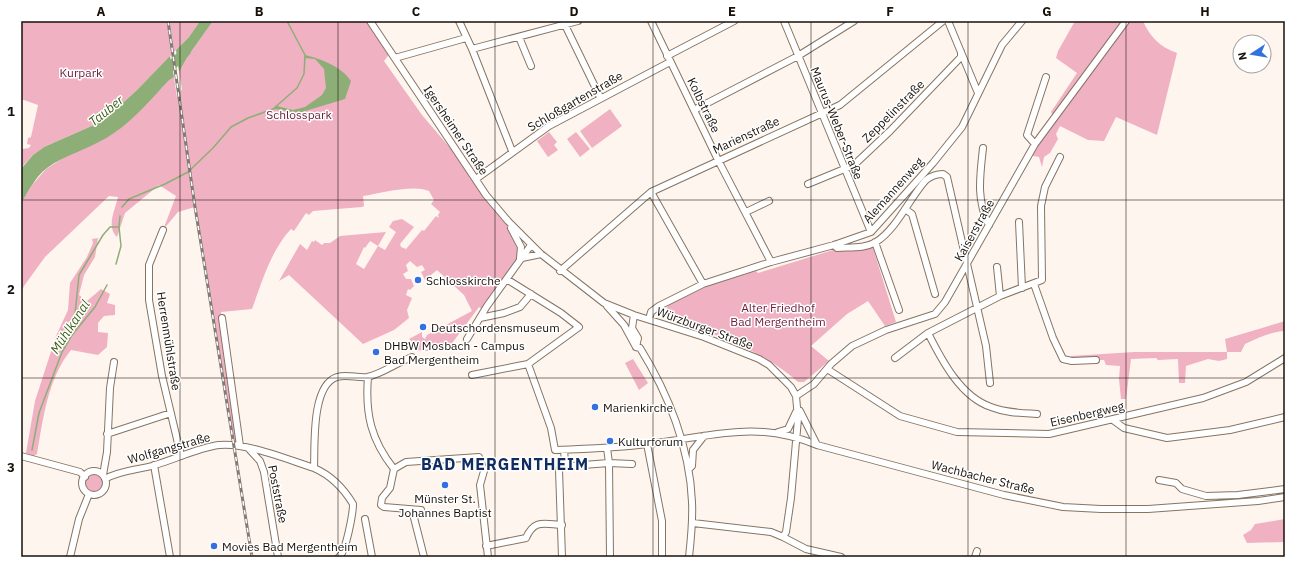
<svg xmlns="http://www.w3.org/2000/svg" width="1306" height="578" font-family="'IBM Plex Sans',sans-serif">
<rect width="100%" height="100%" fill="#fef6ee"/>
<path fill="#f0b1c3" d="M21 21H200L189 37 137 90 103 121 44 147 33 155 21 168 22 149 29 148 31 145 27 144 28 138 31 137 38 105 21 99Z
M213 21H370L391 52 384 61 422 115 475 177 492 207 512 230 519 248 516 261 483 310 479 307 450 346 428 351 415 350 409 343 411 341 409 339 422 332V337L425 339 427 335 472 311 464 295 437 270 425 280 421 272 425 270 422 265 417 267 410 261 406 265 408 271 403 274 406 279H411L414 286 410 290 408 289 406 295 412 298 407 310 409 318 394 330 363 344 289 275 279 281 300 244 307 250 312 241 314 242 315 240 322 245 324 243H330L340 236 386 232 378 246 370 241 365 248 364 247 356 264 364 269 378 246 385 250 396 232 389 227 393 221 402 219 414 227 400 244 401 247 406 249 422 230 424 231 436 216 439 218 438 215 440 212 431 204 434 200 429 191C414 184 380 193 363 196L364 206 362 207 313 211 309 215 306 213 294 231 291 229C271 250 262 282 252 309L221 312 240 446 233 445 195 207 178 212 163 230 176 196 159 185 125 213 117 237C106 227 115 210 118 197L109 196 45 257 24 286 21 293V203L33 184 46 169 141 109 169 79 174 77 177 98 182 89 179 72 188 56Z
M1075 21H1143C1150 37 1160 47 1177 53L1157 135 1116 117 1104 141 1088 140 1060 126 1056 134 1058 139 1050 153 1044 157 1042 167 1039 157 1028 155 1054 118 1051 112 1077 73 1056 58 1058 51Z
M610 109 622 126 592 148 580 131Z
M549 132 557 142 554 145 558 150 548 157 537 141Z
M576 132 590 149 580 157 567 139Z
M98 238 95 257 84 275 79 295 87 301 101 289 110 294 107 303 115 305V315L104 316 98 323V332L108 333 107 347 98 355 71 350C48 378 43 419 37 454L34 456 26 453 35 401 56 336 68 310 70 283 87 257 93 243 92 239Z
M873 248 896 322 885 326 868 301 847 314 811 346 829 361 804 382H798C760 348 711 334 664 316L668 305 712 284 756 271 758 273 833 250Z
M1285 321V331C1269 332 1259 338 1245 344L1241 352H1227V359L1219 361 1208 359 1186 366 1185 383H1179L1178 359 1158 360 1156 358 1131 359 1126 399H1121L1119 379 1120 366 1106 365 1104 360 1072 361 1071 356 1134 352H1227L1225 339Z
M633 359 648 383 639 390 625 363Z
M82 483a12 12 0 1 1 24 0a12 12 0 1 1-24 0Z
M1285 519V542L1247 543 1243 535 1251 530 1255 524Z"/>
<path fill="#8eae77" d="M200 21H213L188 56 179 72 176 50 189 37Z
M305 55C321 59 341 66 351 81L345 99 292 115 283 110 273 109 277 106 293 110 305 107 322 95 326 88 324 69 315 59 305 58Z
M170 56 174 77 169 80C152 98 135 119 114 133 93 148 66 154 47 168 35 177 29 191 21 203V169L33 155 44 147 103 121 137 90Z"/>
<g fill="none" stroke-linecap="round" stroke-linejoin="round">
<path stroke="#8eae77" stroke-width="1.5" d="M122 207 129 199 165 184 188 172 213 148 231 127 248 118 273 109 297 88 304 74 305 55 287 21
M116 264 121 246 119 227 120 216
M73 334 79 275 103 235 110 227H119
M32 450 39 413 62 352 72 335 95 307 107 285"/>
<path stroke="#8eae77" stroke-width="10" d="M162 75 186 51"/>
<g stroke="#867462" stroke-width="8">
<path id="minor" d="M370 21 486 195 508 221 541 254 604 303 634 315 704 337 759 359 769 365 791 387 796 396 798 419 791 498 786 532 783 537
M459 21 472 49 512 151
M651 21 718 160 771 262
M784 21 871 232
M948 21 978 93
M565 25 600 97
M519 37 531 66
M472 49 578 21
M667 56 734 21
M395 58 466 38
M694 110 798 56 854 21
M1035 144 1027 135 1046 77
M983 148C980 176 976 200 989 225
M476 179 549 126 670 62
M808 184 854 165 890 131 961 57V52
M651 192 703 284
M905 209 912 214 935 294
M746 212 769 201
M1019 222 1022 288
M511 228 521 247 520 258
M163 230 149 265V300L162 376 181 456
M875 242 899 310
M834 245 837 248C850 247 864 249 876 242 897 229 910 197 926 180 931 176 937 174 943 174L947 177 986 346 990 383
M522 258 541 254
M997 267 1000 296
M560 271 651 192 840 105 943 21
M1034 284 1053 338 1063 359 1072 361 1096 360
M607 306 624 325 636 347
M634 315 632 328 638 338 636 347 640 348C668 393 690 448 692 502 693 521 691 539 689 557
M222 318 240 446
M480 318 504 313 520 307 531 294
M649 319 651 312 659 306 703 284 771 262 834 245 871 232 933 163 962 127 1002 45 1022 21
M928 333C942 361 961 397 991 407 1006 413 1022 413 1037 414
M467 339 487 306 531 245
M895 358 928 333 1000 296 1042 280 1041 206 1045 187 1060 157
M528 364 551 428 555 450C586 449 616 448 647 444 712 437 753 419 817 445L1004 495 1063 507 1101 509H1148L1258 501 1285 497
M827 369 900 416 957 432 1049 434 1203 398 1246 382 1285 358
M472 375 528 364 579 327 561 313 508 280
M368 377C365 414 371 440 394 469
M796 396 814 384 831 364 852 346 886 330 935 314 945 302 1035 144 1126 21
M800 411 817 445
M1113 420 1124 428 1167 438 1230 430 1285 417
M778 432 788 429 796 412
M107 434 171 413
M647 444 662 521V557
M249 449 260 461 264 472 278 557
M21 456 80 472 85 477
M565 462 570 466 609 463 607 448
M154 465 170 557
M314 468C315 446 311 385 337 377 347 374 357 378 367 377 380 375 398 362 412 357
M394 469 406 462 479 457 484 471 480 485 488 557
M394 469 390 488 382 498 381 505 384 507 421 510
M689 469 692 466 693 450 704 436
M82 483a12 12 0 1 1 24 0a12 12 0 1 1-24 0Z
M103 475 107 452 110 388 114 362
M105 479C120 470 139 470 155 465 176 459 197 448 219 445 245 442 289 460 314 468 330 475 344 489 353 504 353 513 346 552 339 557
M1159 480 1176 483 1182 489 1206 496 1238 495 1285 489
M412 510 424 557
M365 519 372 557
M693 523 771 532 783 537 806 549 841 557
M486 546 526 538C534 519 544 524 562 525
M70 557 79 519 89 494
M562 557 559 470 565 462 564 450
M610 557 609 463 632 464
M975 557 977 551"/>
</g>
<use href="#minor" stroke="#fff" stroke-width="6"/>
<g stroke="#827a73" stroke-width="3">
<path id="rail" d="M168 21 195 207 252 557"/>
</g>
<use href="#rail" stroke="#fff" stroke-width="1.5" stroke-dasharray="4.5" stroke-linecap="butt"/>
</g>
<path fill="none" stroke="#18110a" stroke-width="1" stroke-opacity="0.55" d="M180 21V557M338 21V557M495 21V557M653 21V557M811 21V557M968 21V557M1126 21V557M21 200H1285M21 378H1285"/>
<g fill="#3371df" stroke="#fff" stroke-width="1.5">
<circle cx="418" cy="280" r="4"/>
<circle cx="423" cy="327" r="4"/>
<circle cx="376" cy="352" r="4"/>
<circle cx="595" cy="407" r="4"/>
<circle cx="610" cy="441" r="4"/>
<circle cx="445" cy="485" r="4"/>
<circle cx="214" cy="546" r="4"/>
</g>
<g text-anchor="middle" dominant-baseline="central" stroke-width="3" stroke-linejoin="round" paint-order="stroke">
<g font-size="12" fill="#6b1c3b" stroke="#fff">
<text x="81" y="72">Kurpark</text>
<text x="299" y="114">Schlosspark</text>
<text x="778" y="307">Alter Friedhof<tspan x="778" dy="14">Bad Mergentheim</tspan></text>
</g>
<g font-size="12" fill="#18110a" stroke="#fff">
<text transform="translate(575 101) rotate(-30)">Schloßgartenstraße</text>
<text transform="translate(704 105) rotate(64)">Kolbstraße</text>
<text transform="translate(893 111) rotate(-45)">Zeppelinstraße</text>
<text transform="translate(837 123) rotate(68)">Maurus-Weber-Straße</text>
<text transform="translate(456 130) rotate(56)">Igersheimer Straße</text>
<text transform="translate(746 135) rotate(-25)">Marienstraße</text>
<text transform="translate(893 190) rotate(-48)">Alemannenweg</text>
<text transform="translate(974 230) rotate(-61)">Kaiserstraße</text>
<text transform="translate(705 328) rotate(20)">Würzburger Straße</text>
<text transform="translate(169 341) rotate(81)">Herrenmühlstraße</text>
<text transform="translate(1087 414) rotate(-13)">Eisenbergweg</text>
<text transform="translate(169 448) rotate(-16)">Wolfgangstraße</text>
<text transform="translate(983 477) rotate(14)">Wachbacher Straße</text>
<text transform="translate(278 494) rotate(79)">Poststraße</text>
</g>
<g font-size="12" fill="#18110a" stroke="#fff" text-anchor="start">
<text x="426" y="280">Schlosskirche</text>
<text x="431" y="327">Deutschordensmuseum</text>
<text x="384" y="345">DHBW Mosbach - Campus<tspan x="384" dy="14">Bad Mergentheim</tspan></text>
<text x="603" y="407">Marienkirche</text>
<text x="618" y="441">Kulturforum</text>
<text x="445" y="498" text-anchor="middle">Münster St.<tspan x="445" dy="14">Johannes Baptist</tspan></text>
<text x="222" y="546">Movies Bad Mergentheim</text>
</g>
<g font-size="13" font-style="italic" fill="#385f10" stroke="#fff">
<text transform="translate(106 111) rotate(-39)">Tauber</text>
<text transform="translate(70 327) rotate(-57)">Mühlkanal</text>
</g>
<g font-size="16" font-weight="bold" letter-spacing="1" fill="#102d62" stroke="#fff">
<text x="505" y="464">BAD MERGENTHEIM</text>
</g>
</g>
<rect width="1306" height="578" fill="none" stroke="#ffffff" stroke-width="44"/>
<g transform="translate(1252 54) rotate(258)"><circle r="19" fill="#ffffff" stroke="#a3a09d"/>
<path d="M0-3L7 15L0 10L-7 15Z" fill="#3371df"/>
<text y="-6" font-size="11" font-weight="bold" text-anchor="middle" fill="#18110a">N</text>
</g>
<rect x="22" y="22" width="1262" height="534" fill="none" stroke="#18110a" stroke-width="1.5"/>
<g font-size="13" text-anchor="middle" font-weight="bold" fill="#18110a">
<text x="101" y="16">A</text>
<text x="259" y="16">B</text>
<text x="416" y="16">C</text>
<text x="574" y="16">D</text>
<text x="732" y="16">E</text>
<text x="890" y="16">F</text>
<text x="1047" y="16">G</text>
<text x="1205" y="16">H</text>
<text x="11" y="116">1</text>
<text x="11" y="294">2</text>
<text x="11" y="472">3</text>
</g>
</svg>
